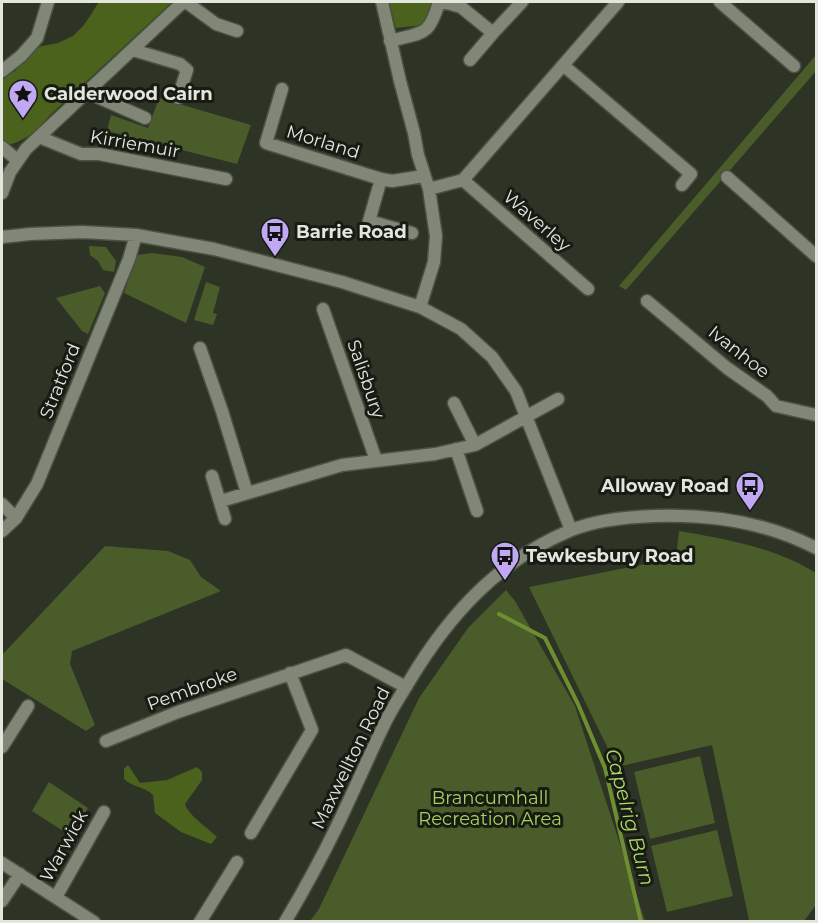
<svg xmlns="http://www.w3.org/2000/svg" width="818" height="923" font-family="Montserrat,sans-serif">
<rect width="100%" height="100%" fill="#2e3425"/>
<path fill="#495c29" d="M816 55V71L626 290 619 286Z
M159 98 251 125 237 164 107 131 111 115 148 128Z
M89 246 106 247 116 261 114 272 103 270 98 261 90 255Z
M152 253 182 257 205 267 186 323 124 293 137 255Z
M206 282 220 287 213 313 217 314 213 325 194 320Z
M100 286 105 293 88 334 82 331 56 298Z
M679 531C726 539 776 548 816 573V905L804 921 749 920 712 745 617 767 529 587 676 558Z
M105 546 168 551 190 560 201 577 221 591 72 651 70 664 95 725 86 731 2 679V655Z
M506 590 515 601 575 706 645 921H310L319 909 419 698 468 628Z
M700 756 715 823 650 839 634 772Z
M49 782 88 808 71 836 32 811Z
M717 830 733 896 667 912 651 846Z"/>
<path fill="#4a621b" d="M99 2H172L49 116C37 132 21 144 2 146V79L15 71 23 61 37 47 58 43 73 36 84 25Z
M389 2H434L430 14 422 25 396 28Z
M128 765 140 783 167 780 197 767 202 772V780L185 804C188 815 208 828 217 837L211 844 181 832 155 813 153 795C144 786 134 788 124 779V769Z"/>
<g fill="none" stroke-linecap="round" stroke-linejoin="round">
<path stroke="#6d8e31" stroke-width="4" d="M499 614 545 638 578 704 605 768 641 922"/>
<g stroke="#4b5144" stroke-width="15">
<path id="minor" d="M186 2 216 24 237 31
M382 2 400 81 414 133 418 155 429 189 436 236 434 262 420 307
M443 2 461 7 493 33 522 2
M720 2 794 66
M390 41C423 32 429 37 439 2
M133 50 180 64 187 70 178 98
M470 60 493 33
M563 65 691 174 682 185
M2 71 21 56 37 38 48 2
M282 89 266 143 381 179 392 181 424 176
M86 92 145 118
M39 137 81 154H99L226 179
M2 147 17 160
M727 177 816 256
M381 179 369 221 412 233
M463 180 588 289
M429 189 463 180 618 2
M2 193 10 172 26 149 183 2
M2 237 30 234 83 232 136 235 214 249 342 282 420 307 461 329 492 357 516 391 571 530
M647 301 727 368 767 396 776 406 816 415
M323 309 376 460
M200 348 222 411 247 493
M454 403 475 445
M456 449 477 511
M212 476 225 519
M221 501 342 465 435 454 475 445 558 399
M2 504 16 518
M2 531 16 518 37 484 129 259 136 235
M106 741 178 712 346 655 406 687
M2 747 28 706
M251 833 312 730 290 673
M2 863 94 922
M56 897 104 812
M2 901 20 874
M200 922 237 862
M285 922C304 890 321 859 337 826 353 793 367 760 383 727 390 711 401 695 410 680 449 615 498 561 569 531 595 520 626 517 654 516 710 514 766 522 816 548"/>
</g>
<use href="#minor" stroke="#808776" stroke-width="12"/>
</g>
<defs>
<g id="sight-pin" transform="scale(1.5)"><path d="M0 17L-7.5 6A9.5 9.5 0 1 1 7.5 6Z" fill="#c1a8f3" stroke="#181a14"/><path d="M0-6L1.8-2.2L6-1.7L2.9 1.2L3.7 5.4L0 3.3L-3.7 5.4L-2.9 1.2L-6-1.7L-1.8-2.2Z" fill="#111"/></g>
<g id="bus-pin" transform="scale(1.5)"><path d="M0 17L-7.5 6A9.5 9.5 0 1 1 7.5 6Z" fill="#c1a8f3" stroke="#181a14"/><path d="M-5-6H5V4H4V6H2V4H-2V6H-4V4H-5ZM-3.5-4V0h7V-4ZM-3.5 1.2v1.5H-2V1.2ZM2 1.2v1.5H3.5V1.2Z" fill="#111"/></g>
</defs>
<g fill-rule="evenodd">
<use href="#sight-pin" x="23" y="94"/>
<use href="#bus-pin" x="275" y="232"/>
<use href="#bus-pin" x="750" y="486"/>
<use href="#bus-pin" x="505" y="556"/>
</g>
<g text-anchor="middle" dominant-baseline="central" stroke-width="6" stroke-linejoin="round" paint-order="stroke">
<g font-size="18" font-weight="bold" fill="#e2e6dd" stroke="#181a14" text-anchor="start">
<text x="44" y="94">Calderwood Cairn</text>
<text x="296" y="232">Barrie Road</text>
<text x="729" y="486" text-anchor="end">Alloway Road</text>
<text x="526" y="556">Tewkesbury Road</text>
</g>
<g font-size="18" fill="#e2e6dd" stroke="#181a14">
<text transform="translate(323 142) rotate(17)">Morland</text>
<text transform="translate(135 144) rotate(10)">Kirriemuir</text>
<text transform="translate(537 221) rotate(41)">Waverley</text>
<text transform="translate(739 352) rotate(38)">Ivanhoe</text>
<text transform="translate(366 379) rotate(71)">Salisbury</text>
<text transform="translate(60 381) rotate(-68)">Stratford</text>
<text transform="translate(192 689) rotate(-20)">Pembroke</text>
<text transform="translate(351 758) rotate(-64)">Maxwellton Road</text>
<text transform="translate(64 846) rotate(-61)">Warwick</text>
</g>
<g font-size="18" fill="#a5d259" stroke="#181a14">
<text x="490" y="798">Brancumhall<tspan x="490" dy="21">Recreation Area</tspan></text>
</g>
<g font-size="20" font-style="italic" fill="#aedb63" stroke="#181a14">
<text transform="translate(630 817) rotate(75)">Capelrig Burn</text>
</g>
</g>
<rect width="818" height="923" fill="none" stroke="#e2e6dd" stroke-width="6"/>
</svg>
